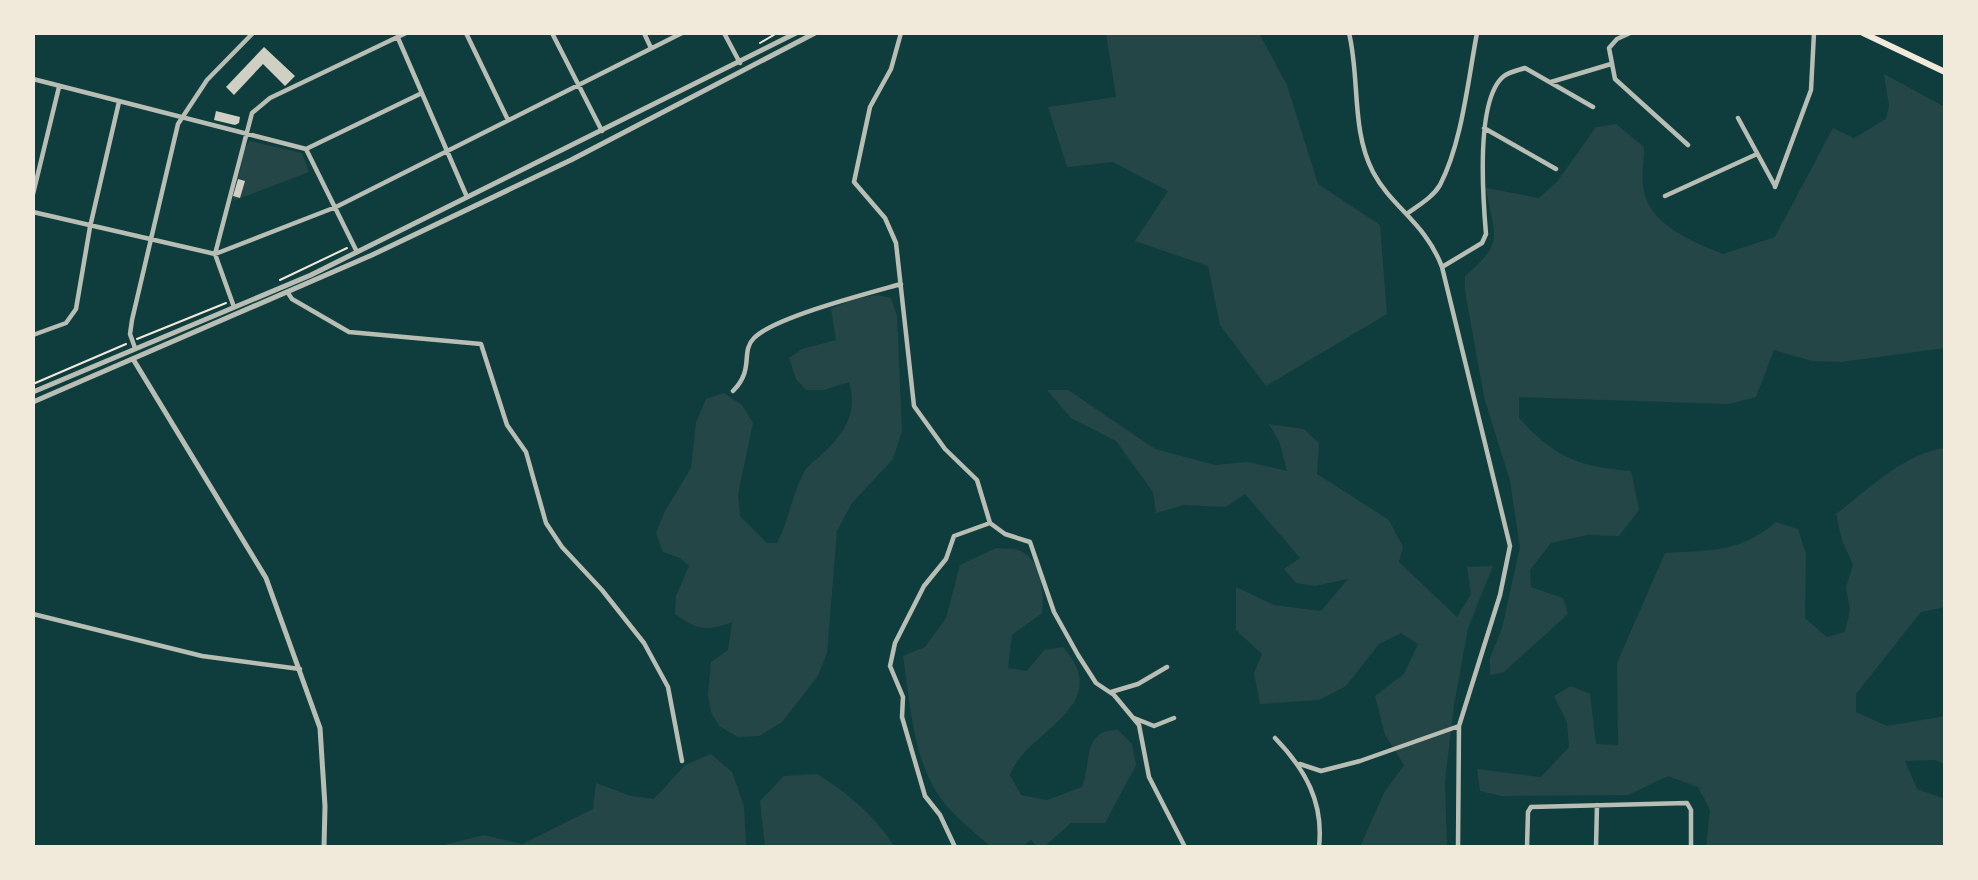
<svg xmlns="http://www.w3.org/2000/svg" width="1978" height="880" font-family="'Work Sans',sans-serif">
<rect width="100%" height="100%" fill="#0f3d3e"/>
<path fill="#244646" d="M1106 33H1259L1287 85 1318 184 1380 225 1387 314 1266 386 1220 325 1208 266 1135 241 1168 191 1113 162 1067 167 1048 107 1116 97Z
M1884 74 1945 107V348L1841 362 1812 361 1774 350 1756 397 1729 404 1519 397V418C1554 457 1579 467 1631 471L1639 510 1619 536 1587 535 1551 543 1530 570 1531 587 1563 598 1568 614 1504 672 1490 675V658L1502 628 1520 547 1510 481 1484 397 1465 291V276C1506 241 1494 237 1486 188L1539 198 1557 182 1596 127 1616 124 1644 147C1644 161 1641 177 1644 191 1650 225 1695 243 1723 254L1775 237 1833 128 1854 138 1886 119 1889 106Z
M250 141 302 153 309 172 233 201 245 148Z
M878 295 891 298 897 316 902 431 893 459 852 503 837 531 827 653 818 676 782 722 759 736 738 737 719 726 711 712 708 695 711 662 728 650 732 622C705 632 698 630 675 614L676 596 689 566 680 558 663 552 656 533 665 511 691 468 696 422 706 399 724 393 742 405 753 423 738 494 740 516 767 543H777C789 520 792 495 804 472 807 466 814 462 819 457 842 436 859 415 849 382L824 390H806L796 379 789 358 802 349 836 340 831 309 853 299Z
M1047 390H1068L1155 449 1215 465 1248 462 1287 471 1279 441 1269 424 1304 429 1319 443 1317 474 1389 520 1403 547 1399 562 1457 617 1471 594 1467 567 1493 566 1468 628 1454 705 1445 781 1447 847H1360L1384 793 1404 765 1385 735 1375 696 1404 674 1418 644 1401 633 1379 644 1346 686 1319 700 1260 704 1254 673 1262 654 1236 630V587L1274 605 1321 611 1348 579 1315 586 1296 583 1284 569 1300 558 1245 494 1226 507 1184 505 1156 513 1153 492 1116 441 1071 418Z
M1945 448V607L1921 612 1856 694V712L1887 726 1945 716V764L1935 760 1905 761 1917 789 1945 799V847H1706L1710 810 1698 787 1668 776 1628 795 1502 796 1480 791 1477 769 1541 777 1569 747 1567 722 1554 696 1571 686 1590 694 1596 744 1618 745 1617 663 1665 553C1710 550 1740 553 1776 522L1798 529 1806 554 1805 618 1827 637 1845 632 1850 610 1846 588 1853 565 1842 540 1836 514C1868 490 1904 453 1945 448Z
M996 548C1003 549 1011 548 1018 550 1042 558 1044 593 1042 613L1012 635 1008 668 1027 671 1044 650 1063 647C1117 707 1025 731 1010 775L1021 795 1047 800 1082 787C1092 761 1082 730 1118 730L1132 744 1136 765 1105 823H1071L1044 847H1038L1031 840 1022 847 989 845C973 831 955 817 942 800 913 762 910 702 903 656L925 647 946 618 960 565Z
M711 754 732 772 744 806 746 847H436L484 835 522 844 593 809 596 783 631 796 654 799 685 765Z
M817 774C849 794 874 815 895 847H765L760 801 784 776Z"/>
<path fill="#cfcfc3" d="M264 47 295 76 285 86 263 64 234 95 226 87Z
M216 111 240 117 239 123 235 125 214 120Z
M238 179 245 181 240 198 233 196Z"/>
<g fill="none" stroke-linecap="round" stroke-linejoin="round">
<path stroke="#f1e9da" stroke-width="2" d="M760 43 777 33
M280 280 347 248
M137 339 226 303
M33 384 126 344"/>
<path stroke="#b8beb3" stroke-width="4.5" d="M466 33 508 120
M552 33 602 131
M644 33 651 48
M724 33 740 63
M901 33 891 69 870 107 854 182 885 218 896 243 914 406 945 449 977 480 990 523 1005 534 1030 542 1054 612 1078 655 1096 683 1114 695 1139 725 1149 777 1185 847
M1349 33C1360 78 1351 130 1373 172 1392 208 1425 222 1442 267L1510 546 1500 595 1459 726 1458 847
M1630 33 1617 39 1609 48 1615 79 1688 145
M398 38 467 197
M33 79 306 149 357 252
M1551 82 1611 64
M1738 118 1775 186
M1484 128 1556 169
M306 149 422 93
M1775 187 1811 90 1814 33
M33 194 59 87
M1665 196 1757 154
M33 212 215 254 336 207 682 33
M1408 213C1419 205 1433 197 1440 185 1462 143 1468 80 1477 33
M1442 267 1482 243 1486 234C1483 199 1475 99 1504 76 1509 72 1519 70 1525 68L1593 107
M288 293 292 299 349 332 481 344 507 425 526 452 546 523 562 547 602 590 644 643 668 687 682 761
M234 307 215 254 252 113 270 98 406 33
M33 335 66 323 76 309 90 227 119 102
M135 348 130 334 132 320 178 124 207 80 253 33
M733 391C755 369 740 352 754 338 775 317 869 293 901 284
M33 614 202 656 300 669
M1111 692 1138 684 1167 667
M1134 718 1154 726 1174 718
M1275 738C1305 769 1324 802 1319 847
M1300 764 1321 771 1360 761 1459 726
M955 847 940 815 925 796 902 717 903 697 890 666 895 643 924 586 946 559 954 536 990 523
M1527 847 1528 812 1531 807 1687 803 1691 810V847
M1596 847 1597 805"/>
<path stroke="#b8beb3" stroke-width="5" d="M133 359 266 578 320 728 325 806 324 847
M33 392 311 275 796 33
M33 402 372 255 571 160 815 33"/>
<path stroke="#f1e9da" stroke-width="6" d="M1863 33 1945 72"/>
</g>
<rect width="1978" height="880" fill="none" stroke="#f1e9da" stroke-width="70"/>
</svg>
